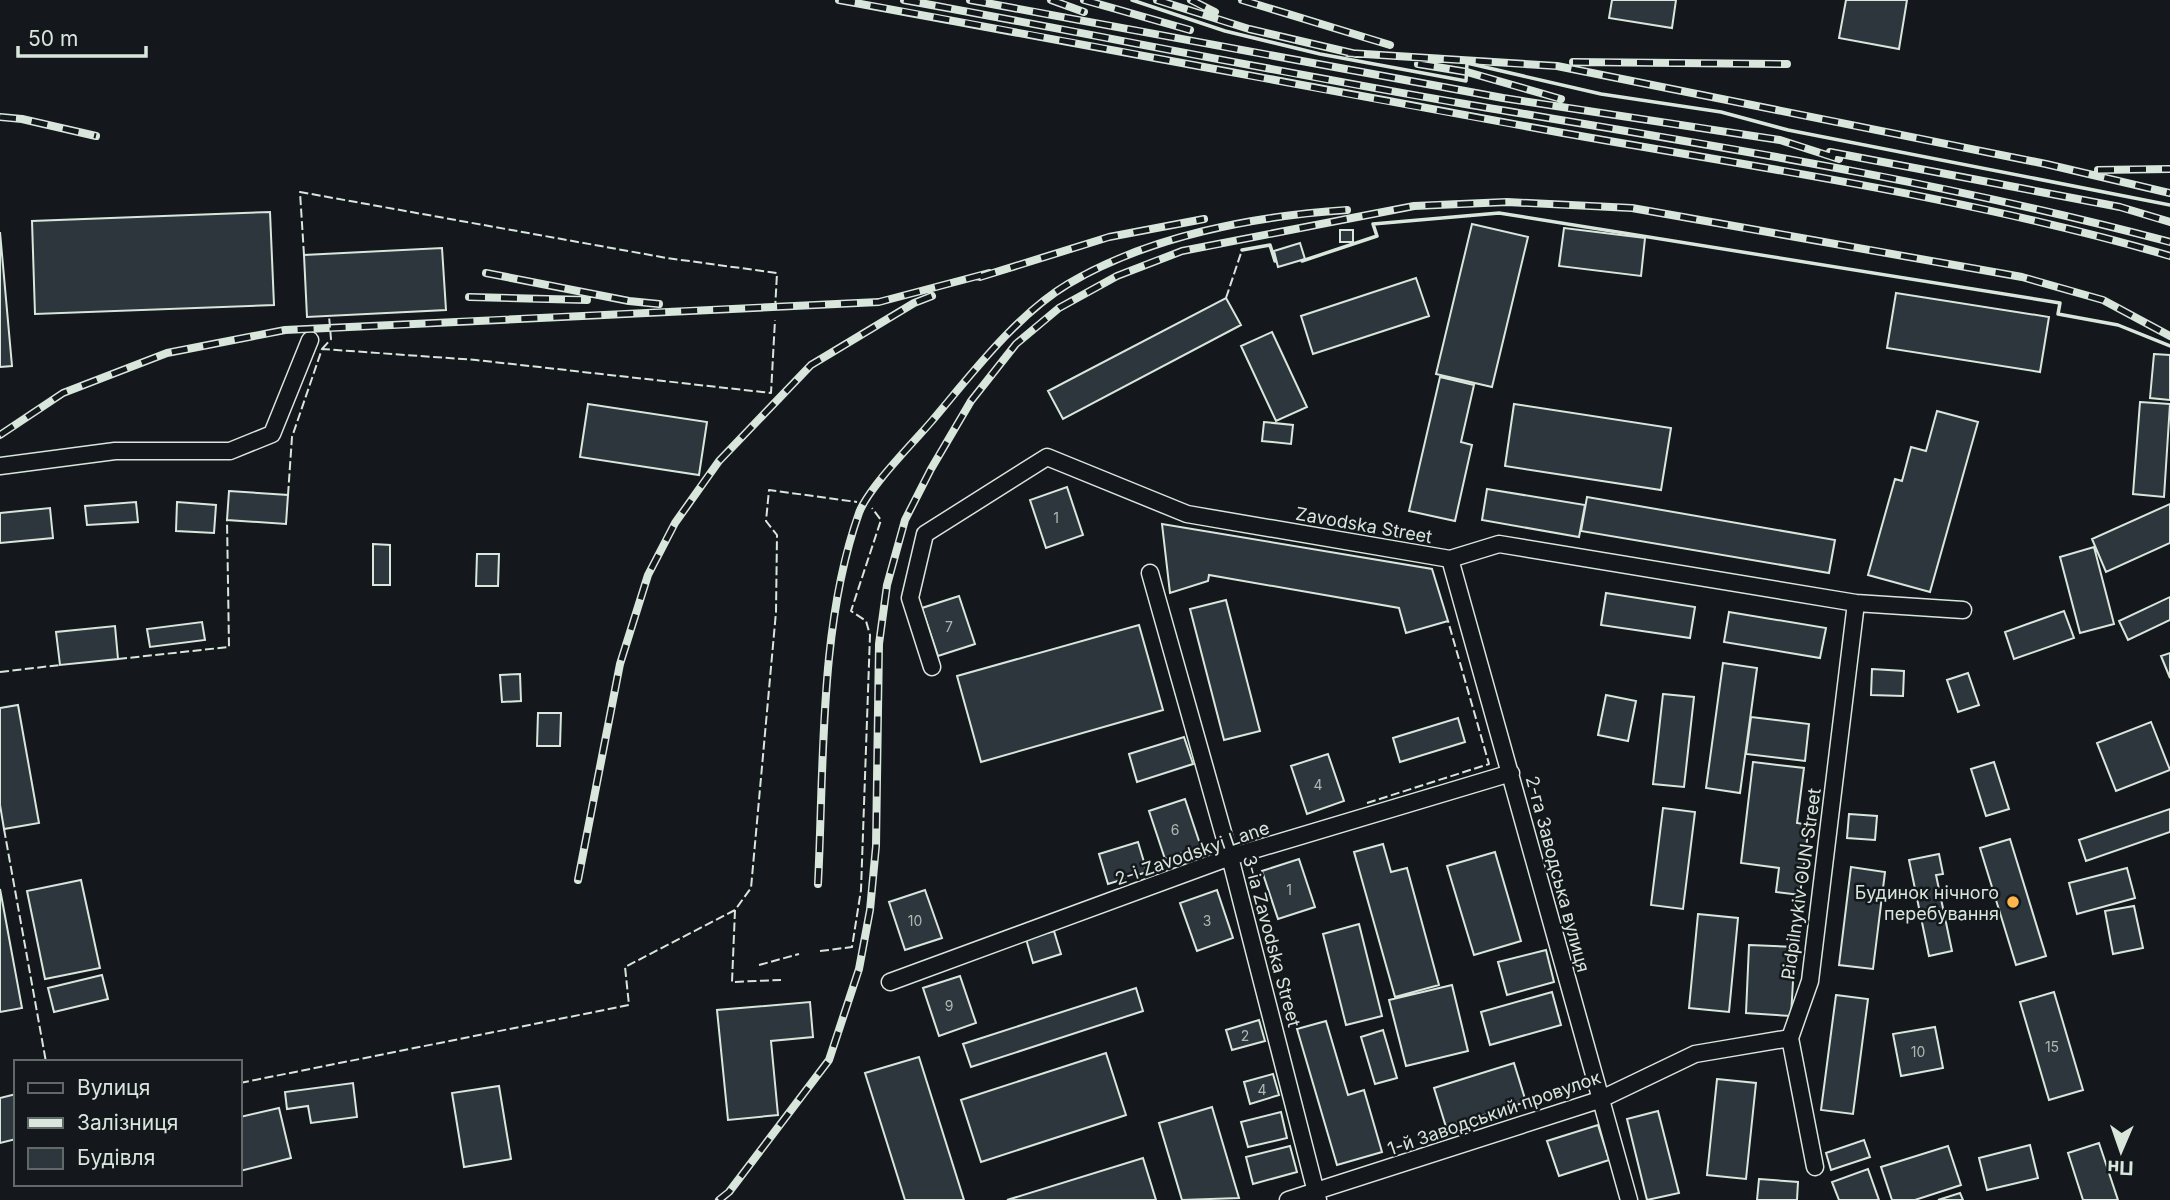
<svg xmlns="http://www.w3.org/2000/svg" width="2170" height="1200" font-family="Inter,sans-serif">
<rect width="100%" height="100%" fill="#14181c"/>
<path fill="#2c363c" stroke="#d8e6dc" stroke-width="2" d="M1612 0H1676L1672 28 1609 18Z
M1846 0H1907L1899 49 1839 38Z
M270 212 274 305 35 314 32 221Z
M1472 224 1528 237 1492 387 1436 374Z
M1564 228 1645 238 1641 276 1559 266Z
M1340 230H1353V242H1340Z
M0 232 12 366 0 367Z
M1300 243 1305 259 1278 267 1274 251Z
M442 248 446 310 307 317 304 255Z
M1416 278 1429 316 1313 354 1301 316Z
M1896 293 2049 317 2040 372 1887 348Z
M1226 298 1241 325 1063 419 1048 391Z
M1272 332 1307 407 1276 421 1241 346Z
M2154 354 2170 355V400L2150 398Z
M1440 377 1474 385 1461 442 1472 445 1455 521 1409 511Z
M2140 402 2170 404 2164 497 2133 494Z
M588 404 707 422 699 475 580 457Z
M1514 404 1671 428 1661 490 1505 466Z
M1937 411 1978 422 1930 592 1868 575 1895 479 1902 481 1911 447 1926 451Z
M1264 422 1293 425 1291 444 1262 441Z
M1067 487 1083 535 1046 548 1030 500Z
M1487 489 1585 505 1579 537 1482 520Z
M229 491 288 495 286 524 227 520Z
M1587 497 1835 540 1829 573 1581 531Z
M136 502 138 522 87 525 85 506Z
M177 502 216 505 214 533 176 531Z
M2170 504V543L2106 572 2092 539Z
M50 508 53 538 0 543V513Z
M1162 524 1432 569 1448 621 1406 633 1399 608 1209 575 1208 581 1170 593Z
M373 544 390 545V585H373Z
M2094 547 2114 624 2080 633 2060 557Z
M477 554H499L498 586H476Z
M1606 593 1695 607 1690 638 1601 625Z
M959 596 975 644 938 656 922 608Z
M2170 597V620L2128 640 2119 621Z
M1226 600 1260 731 1224 740 1190 609Z
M2064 611 2074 638 2014 659 2005 632Z
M1729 612 1826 628 1820 658 1724 642Z
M202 622 205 640 150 647 147 629Z
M1139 625 1163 710 981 762 957 676Z
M115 626 118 659 60 665 56 632Z
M2170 653V678L2161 656Z
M1723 663 1757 668 1740 793 1706 788Z
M1872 669 1904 671 1903 696 1871 695Z
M1968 673 1979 705 1958 712 1947 680Z
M520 674 521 701 502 702 500 675Z
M1663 694 1694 697 1684 787 1653 784Z
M1606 695 1636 701 1628 741 1598 735Z
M18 705 39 823 4 829 0 805V708Z
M538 713H561L560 746H537Z
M1751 717 1809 724 1805 761 1746 754Z
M1458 718 1465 742 1400 762 1393 738Z
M2151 722 2170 770 2116 791 2097 743Z
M1184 737 1193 764 1137 782 1129 754Z
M1328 754 1344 801 1307 814 1291 766Z
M1753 762 1804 768 1797 823 1809 825 1800 895 1776 892 1779 868 1741 863Z
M1994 762 2009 809 1986 816 1971 769Z
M1185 799 1201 847 1165 859 1149 811Z
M1663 808 1695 812 1683 909 1651 905Z
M2170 809V832L2086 861 2079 840Z
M1849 814 1877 816 1875 840 1847 838Z
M2010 839 2046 956 2016 965 1980 848Z
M1138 842 1147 872 1108 884 1099 854Z
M1383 844 1391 872 1407 868 1439 985 1395 997 1354 852Z
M1495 852 1521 941 1474 955 1447 866Z
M1939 854 1943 874 1936 875 1952 951 1929 956 1909 860Z
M1299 859 1315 907 1278 919 1262 871Z
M1851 867 1885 872 1873 969 1839 965Z
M2127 868 2135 898 2077 914 2069 883Z
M81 880 100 968 45 979 27 891Z
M0 889 22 1008 0 1012Z
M925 890 942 938 905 950 889 902Z
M1217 890 1233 938 1197 951 1180 903Z
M2134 906 2143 948 2113 954 2105 911Z
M1698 914 1738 918 1729 1012 1689 1008Z
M1359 924 1382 1016 1346 1025 1323 934Z
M1054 931 1061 954 1033 963 1026 939Z
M1749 945 1795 947 1791 1016 1746 1013Z
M1546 950 1554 982 1507 995 1498 962Z
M102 975 108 999 54 1012 48 988Z
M960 976 976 1023 939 1036 923 988Z
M1452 985 1468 1051 1406 1066 1389 1000Z
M1136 988 1143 1011 971 1067 963 1044Z
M1552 992 1561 1025 1490 1045 1481 1012Z
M2054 992 2083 1090 2049 1100 2020 1002Z
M1836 995 1868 999 1853 1114 1821 1110Z
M810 1002 813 1037 771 1041 778 1115 728 1120 717 1010Z
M1259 1020 1265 1041 1232 1050 1226 1030Z
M1326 1021 1348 1095 1364 1090 1382 1152 1337 1165 1297 1029Z
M1935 1027 1943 1068 1901 1076 1893 1034Z
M1383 1030 1397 1078 1375 1084 1361 1037Z
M1106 1053 1126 1115 981 1162 961 1100Z
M919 1057 964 1200H905L865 1073Z
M1514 1063 1526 1102 1446 1127 1434 1088Z
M1273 1074 1279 1095 1250 1104 1244 1082Z
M1717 1079 1756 1083 1746 1179 1707 1175Z
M353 1083 357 1117 311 1123 308 1106 287 1109 285 1092Z
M499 1086 511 1159 464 1167 452 1093Z
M16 1094V1139L0 1143V1098Z
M1212 1107 1239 1198 1182 1200 1159 1123Z
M279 1108 291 1158 240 1171V1117Z
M1658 1111 1679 1193 1647 1200 1627 1119Z
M1281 1112 1287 1138 1248 1147 1241 1122Z
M1598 1125 1609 1160 1559 1176 1547 1141Z
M1864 1140 1870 1157 1831 1170 1826 1153Z
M2099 1143 2118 1200H2083L2068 1153Z
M2030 1145 2038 1178 1987 1190 1979 1158Z
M1290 1146 1297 1172 1253 1184 1246 1157Z
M1948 1146 1961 1185 1915 1200H1892L1881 1167Z
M1143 1158 1156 1200H1007Z
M1868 1169 1879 1200H1839L1832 1182Z
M1759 1179 1798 1182 1797 1200H1757Z
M1960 1193 1963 1200H1938Z"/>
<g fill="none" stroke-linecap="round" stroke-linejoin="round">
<g stroke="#d8e6dc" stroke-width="19">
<path id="street" d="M0 466 115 451H230L272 434 310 340
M1450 559 1629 1200
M1150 573 1230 857 1318 1200
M932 667 910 598 925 534 1047 457 1187 514 1450 559 1499 544 1856 603 1963 610
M890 982 1230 857 1511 773
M1815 1167 1790 1038 1810 981 1856 603
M1288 1200 1599 1100 1695 1054 1790 1038"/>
</g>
<use href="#street" stroke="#14181c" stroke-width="16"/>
<g stroke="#d8e6dc" stroke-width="8">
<path id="rail" d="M839 0C1081 43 1321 90 1563 133 1767 169 1971 198 2170 256
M904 0C1091 34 1278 72 1465 104 1702 144 1938 180 2170 242
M970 0 1503 98 1780 140 1839 159
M1051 0 1084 12
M1084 0 1190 30
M1157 0 1249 29 1356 54
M1191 0 1215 12
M1242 0 1390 45
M1348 53 1557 66 2046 164 2170 193
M1573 62 1787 64
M1418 64 1467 72 1561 99
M0 117 22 119 96 136
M1830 152 2120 207 2170 222
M2098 170 2170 169
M486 273 629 301 659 304
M980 277 1109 237 1204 219
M469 297 587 300
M0 435 63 393 167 353 285 330 879 302 989 273
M578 880 620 664 648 575 675 523 719 461 811 365 914 303 932 296
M818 884C824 765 819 625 859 513 868 488 912 444 931 422 970 376 1016 315 1068 284 1149 236 1254 216 1347 210
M719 1200 729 1192 829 1060 859 969 870 910 876 846 879 644 887 585 905 520 931 469 971 401 1016 344 1059 308 1117 276 1182 251 1414 206 1507 202 1632 208 2022 277 2103 300 2170 336"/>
</g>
<use href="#rail" stroke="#14181c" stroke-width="5" stroke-dasharray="16" stroke-linecap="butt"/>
<path stroke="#d8e6dc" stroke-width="2" stroke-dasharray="9 3.5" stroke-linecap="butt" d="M304 255 300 192 667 258 777 273 775 310
M1226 298 1242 250
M322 349 331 339 329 316
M288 495 292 437 322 349 476 360 771 393 775 320
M118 659 229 647 227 520
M0 672 60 665
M1367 803 1489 764 1448 621
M4 829 46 1062
M735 910 732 982 781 980
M820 951 852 947 861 890 870 635 866 621 851 611 881 520 872 508
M759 965 799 954
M240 1083 629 1005 625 967 735 910 751 888 776 612 777 535 766 521 769 490 857 502"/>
<path stroke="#d8e6dc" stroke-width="3.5" d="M1132 0 1225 31 1320 54 1466 81 1467 63 1601 94 1721 112 1788 130 2170 205
M1242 250 1270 245 1275 261
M1302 261 1377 236 1373 224 1499 213 2060 303 2058 314 2118 325 2170 346"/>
</g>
<circle fill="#ffb74d" stroke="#14181c" stroke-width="2.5" cx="2013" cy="902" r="7"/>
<g text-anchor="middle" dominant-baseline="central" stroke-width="5" stroke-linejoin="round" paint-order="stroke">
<g font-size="14" fill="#adbab4">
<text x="1056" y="517">1</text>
<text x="949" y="626">7</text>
<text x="1318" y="784">4</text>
<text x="1175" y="829">6</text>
<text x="1289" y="889">1</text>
<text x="915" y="920">10</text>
<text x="1207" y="920">3</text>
<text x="949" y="1005">9</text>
<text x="1245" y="1035">2</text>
<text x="2052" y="1046">15</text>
<text x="1918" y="1051">10</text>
<text x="1262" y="1089">4</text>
</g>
<g font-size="18" fill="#d8e6dc" stroke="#14181c">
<text transform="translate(1364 525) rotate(10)">Zavodska Street</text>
<text transform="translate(1192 853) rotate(-19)">2-i Zavodskyi Lane</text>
<text transform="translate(1558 874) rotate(75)">2-га Заводська вулиця</text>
<text transform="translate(1801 884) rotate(-82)">Pidpilnykiv OUN Street</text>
<text transform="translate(1272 941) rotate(75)">3-ia Zavodska Street</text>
<text transform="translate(1494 1113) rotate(-19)">1-й Заводський провулок</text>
</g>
<g font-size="18" fill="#d8e6dc" stroke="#14181c" text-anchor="end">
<text x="1999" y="892">Будинок нічного<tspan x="1999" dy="21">перебування</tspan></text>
</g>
</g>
<rect x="14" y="1060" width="228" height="126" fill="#14181c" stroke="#626a69" stroke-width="2"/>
<rect x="28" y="1083" width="35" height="10" fill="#14181c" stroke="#626a69" stroke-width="2"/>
<text x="77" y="1095" font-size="21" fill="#d8e6dc">Вулиця</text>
<rect x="28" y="1118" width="35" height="10" fill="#d8e6dc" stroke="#626a69" stroke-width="2"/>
<text x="77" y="1130" font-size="21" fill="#d8e6dc">Залізниця</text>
<rect x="28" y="1148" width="35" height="21" fill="#2c363c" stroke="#626a69" stroke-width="2"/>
<text x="77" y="1165" font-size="21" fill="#d8e6dc">Будівля</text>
<g transform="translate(2121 1151) rotate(182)" stroke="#14181c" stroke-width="5" paint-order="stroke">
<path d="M0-5L12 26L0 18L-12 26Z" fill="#d8e6dc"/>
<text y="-10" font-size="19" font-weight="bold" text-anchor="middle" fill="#d8e6dc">Пн</text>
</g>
<path d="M18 46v10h128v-10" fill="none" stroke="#d8e6dc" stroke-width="3.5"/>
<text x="28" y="46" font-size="21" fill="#d8e6dc" stroke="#14181c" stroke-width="5" paint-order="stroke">50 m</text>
</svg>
